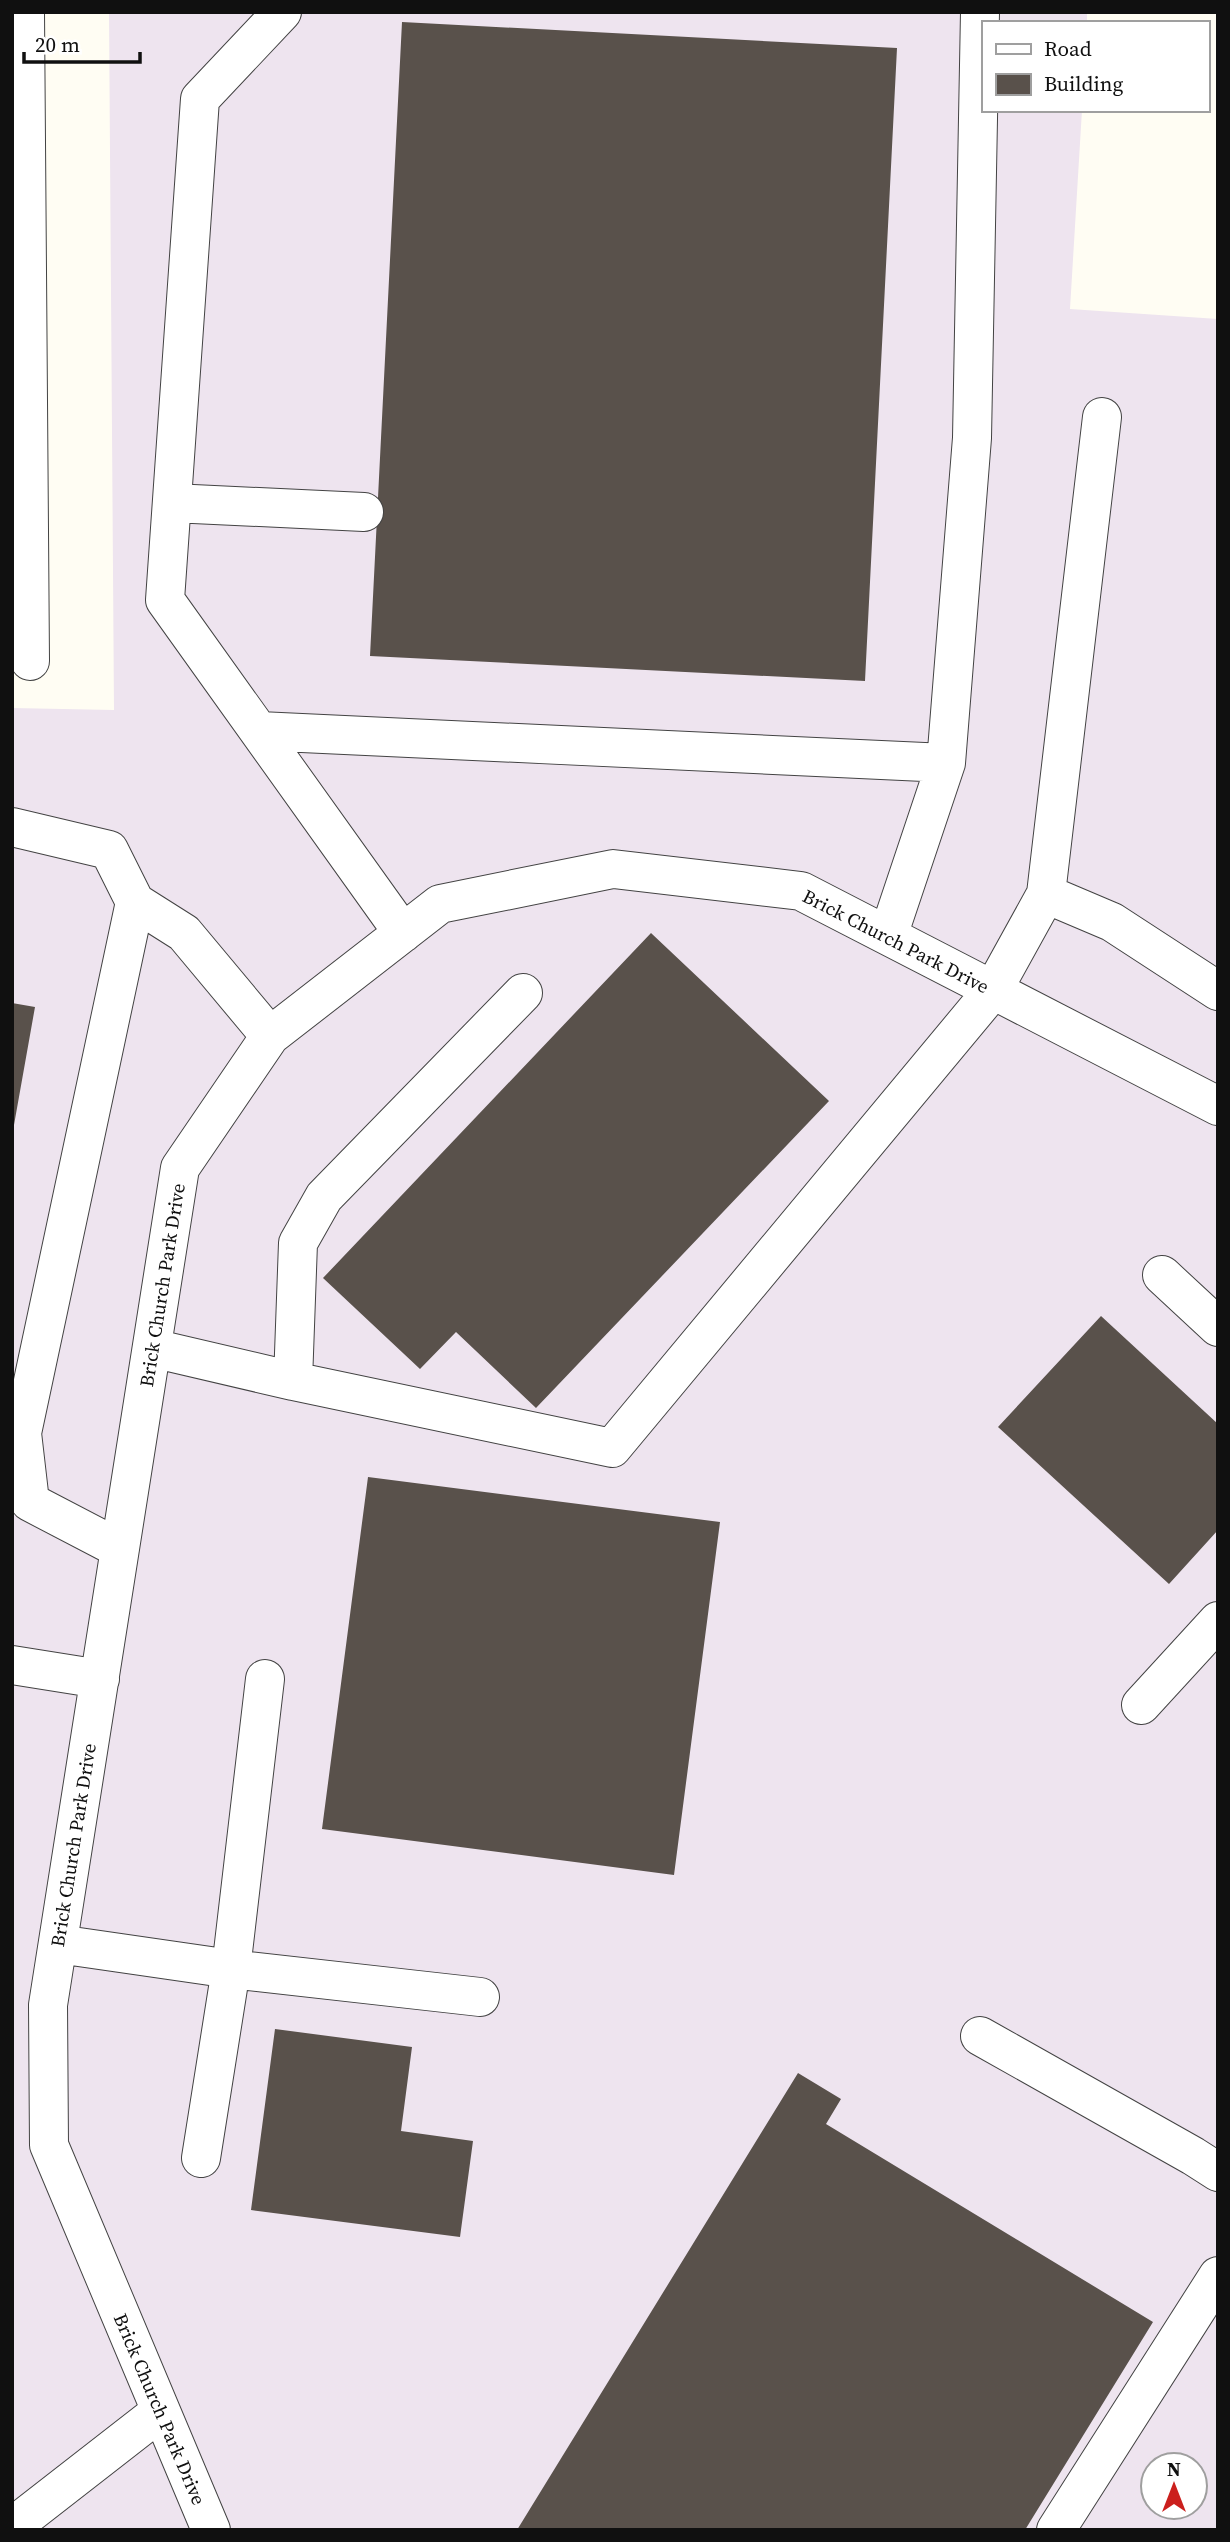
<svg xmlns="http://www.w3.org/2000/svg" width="1230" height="2542" font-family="'Source Serif 4',serif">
<rect width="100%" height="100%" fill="#fffdf3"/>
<path fill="#eee4ef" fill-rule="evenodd" d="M109 12H1087V23H983V110H1082L1070 309 1218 319V2530H12V708L114 710ZM1153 2465H1195V2507H1153Z"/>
<path fill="#59514b" d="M402 22 897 48 865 681 370 656Z
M651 933 829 1101 536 1408 456 1332 420 1369 323 1278Z
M12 1003 35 1007 14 1125 12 1124Z
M1101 1316 1218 1424V1530L1169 1584 998 1427Z
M368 1477 720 1522 674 1875 322 1829Z
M275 2029 412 2047 401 2131 473 2141 460 2237 251 2210Z
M798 2073 841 2099 826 2124 1153 2322 1025 2530H517Z"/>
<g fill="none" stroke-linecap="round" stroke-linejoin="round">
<g stroke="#434343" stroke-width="40">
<path id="minor" d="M25 12 30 661
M282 12 200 99 165 600 403 933
M172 503 364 512
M259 731 946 763
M12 827 109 850 135 902 184 933 270 1036
M1046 894 1112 922 1218 991
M888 936 946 763 972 438 980 12
M1162 1275 1218 1327
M152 1348 293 1381 612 1448 993 990 1046 894 1102 417
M293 1381 298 1243 324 1197 523 993
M120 1549 30 1502 22 1433 135 902
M12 1665 100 1679
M1141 1705 1218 1621
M58 1944 231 1969 265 1679
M980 2036 1193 2156 1218 2172
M201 2158 231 1969 480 1997
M12 2527 161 2411
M211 2530 49 2145 48 2005 180 1168 270 1036 440 904 613 869 801 891 1218 1106
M1056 2530 1218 2276"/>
</g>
<use href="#minor" stroke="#fff" stroke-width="38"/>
</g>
<g text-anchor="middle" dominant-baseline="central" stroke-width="7" stroke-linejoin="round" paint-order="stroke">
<g font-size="19" fill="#101010" stroke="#fff">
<text transform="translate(896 941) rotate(27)">Brick Church Park Drive</text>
<text transform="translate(162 1285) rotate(-81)">Brick Church Park Drive</text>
<text transform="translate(73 1845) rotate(-81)">Brick Church Park Drive</text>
<text transform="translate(160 2409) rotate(67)">Brick Church Park Drive</text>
</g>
</g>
<rect width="1230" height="2542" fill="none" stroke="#101010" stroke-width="28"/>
<rect x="982" y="21" width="228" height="91" fill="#ffffff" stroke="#9f9f9f" stroke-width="2"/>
<rect x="996" y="44" width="35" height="10" fill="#ffffff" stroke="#9f9f9f" stroke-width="2"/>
<text x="1044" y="56" font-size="21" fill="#101010">Road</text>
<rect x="996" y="74" width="35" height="21" fill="#59514b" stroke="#9f9f9f" stroke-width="2"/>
<text x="1044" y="91" font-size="21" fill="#101010">Building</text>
<g transform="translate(1174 2486)"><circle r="33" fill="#ffffff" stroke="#9f9f9f" stroke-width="2"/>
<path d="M0-5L12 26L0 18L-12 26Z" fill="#cb1f1d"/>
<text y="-10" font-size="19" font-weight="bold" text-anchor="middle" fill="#101010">N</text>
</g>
<path d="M24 52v10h116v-10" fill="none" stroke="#101010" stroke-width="3.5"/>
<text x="35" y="52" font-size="21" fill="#101010" stroke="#ffffff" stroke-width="5" paint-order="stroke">20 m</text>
</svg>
